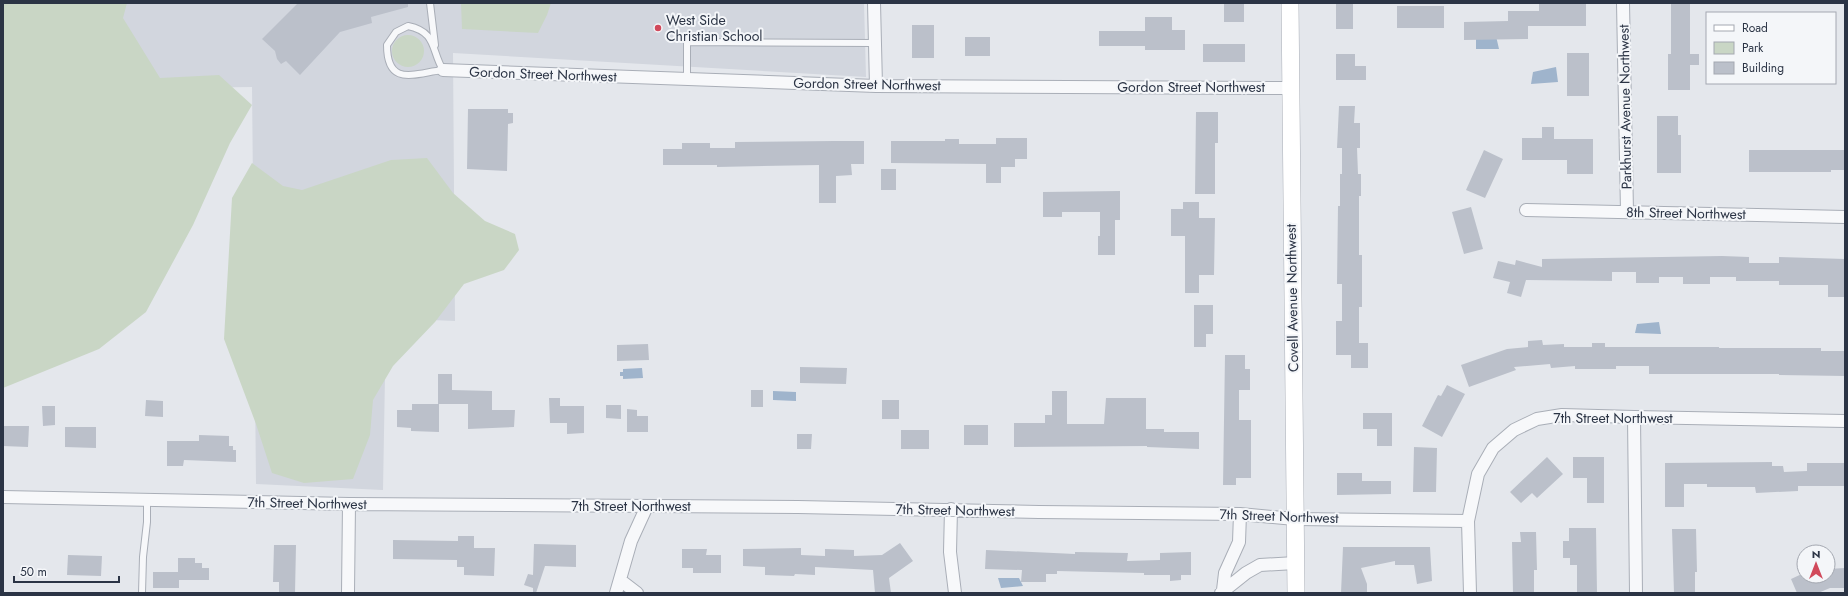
<svg xmlns="http://www.w3.org/2000/svg" width="1848" height="596" font-family="Jost,sans-serif">
<rect width="100%" height="100%" fill="#e4e7ec"/>
<path fill="#d2d6de" d="M24 3H864L866 77 453 53 455 321 386 318 383 490 256 484 252 87 26 90Z"/>
<path fill="#c9d6c5" d="M3 3H127L123 18 160 78 219 75 252 105 230 143 193 225 146 312 99 349 3 388Z
M461 3H551L547 15 538 33 462 29Z
M392 51a16 16 0 1 1 32 0a16 16 0 1 1-32 0Z
M427 158 453 193 485 221 515 234 519 250 504 270 464 284 435 322 393 366 373 400 370 435 353 479 304 483 272 473 256 424 224 339 232 198 252 163 283 186 302 190 391 160Z"/>
<path fill="#9fb4cc" d="M1496 36 1499 49H1476V37Z
M1556 67 1558 82 1531 84 1533 72Z
M1659 322 1661 334 1635 333 1637 324Z
M642 368 643 378 623 379V376H620V372H623V369Z
M773 391 796 392V401L773 400Z
M998 578H1019L1023 586 1001 588Z"/>
<path fill="#bbc0ca" d="M298 3H408V7L371 17 372 23 340 32 300 75 286 61 281 64 277 59 275 51 262 39Z
M1224 3H1244V22H1224Z
M1336 3H1353V29H1336Z
M1671 3H1690V54H1699V65H1690V90H1668V54H1671Z
M1539 4H1586V26H1528V39L1464 40V22L1508 21V11H1539Z
M1397 6H1444V28H1397Z
M1145 17H1172V30H1185V50H1145V46H1099V31H1145Z
M912 25H934V58H912Z
M965 37H990V56H965Z
M1203 44H1245V62H1203Z
M1567 53H1589V96H1567Z
M1336 54H1355V66H1366V80H1336Z
M1339 106H1355L1354 123H1360V148H1357L1358 174H1361V196H1359V255H1362V307H1359V343H1368V368H1351V355H1336V321H1342V284H1337L1338 206H1340V174H1342V148H1337Z
M468 109H508V113H513V123L508 124 507 171 467 169Z
M1196 112H1218V143H1215V194H1195Z
M1657 116H1678V135H1681V173H1657Z
M1542 127H1554V139H1593V174H1567V160H1522V138H1542Z
M996 138H1027V159H1015V167H1001V183H986V164L891 163V141H945V139H959V144H996Z
M834 141H864V164H851L852 175 836 176V203H819V165L717 167V165H663V149H682V143H710V148H735V142Z
M1484 150 1503 159 1485 198 1466 190Z
M1749 150H1845V170H1831V172H1749Z
M881 169H896V190H881Z
M1120 191V220H1115V255H1098V236H1100V212H1062V217H1043V192Z
M1183 202H1199V218H1215L1214 275H1199V293H1185V236H1171V209H1183Z
M1471 207 1483 249 1464 254 1452 212Z
M1722 256 1749 257V263H1779V257L1845 259V297H1828V285H1779V281H1736V277H1710V284H1683V277H1659V283H1636V272H1612V281L1526 280 1521 297 1507 293 1510 282 1493 278 1498 261 1515 265 1516 260 1542 267V259Z
M1194 305H1213V334H1206V347H1194Z
M1542 340 1543 345 1564 344V347H1592V343H1605V347H1719V348H1821V351H1845V376L1779 375V374H1649V366H1616V369H1575V366L1551 368 1550 364 1514 367 1516 370 1469 387 1461 365 1507 349 1528 347V341Z
M648 344 649 360 617 361V345Z
M1225 355H1245V369H1250V390H1239V420H1251V478H1236V485H1223Z
M800 367 847 368 846 384 800 383Z
M438 374H452V390L492 391V410H515L514 427 468 429V404H438Z
M1447 385 1465 394 1442 437 1422 426 1438 395 1441 396Z
M751 390H763V407H751Z
M1052 391H1067V424H1104L1106 398H1146V429H1164V432H1199V449L1147 447V446L1014 447V423H1045V415H1052Z
M549 398H560V406H584V433L567 434V423H550Z
M146 400 163 401V417L145 416Z
M882 400H899V419H882Z
M412 404H439V432L411 431V428L397 427V410H412Z
M606 405H621V419L606 418Z
M42 406H55V425L43 426Z
M627 409 637 410V416H648V432H627Z
M1363 413H1392V446H1377V429H1363Z
M964 425H988V445H964Z
M3 426H29L28 447 3 446Z
M65 427H96V448L65 447Z
M901 430H929V449H901Z
M797 434H812L811 449H797Z
M199 435 229 436V446H233V450H236V462L184 460 183 466H167V441H199Z
M1414 447 1437 448 1436 492H1413Z
M1547 457 1563 474 1537 498 1532 493 1521 503 1510 492Z
M1573 457H1604V503H1587V478H1573Z
M1772 462V466H1783L1784 472 1807 471V463H1845V486H1798V491L1756 493 1755 487H1707V484H1684V507H1665V463Z
M1337 473H1362V481H1391V494L1337 495Z
M1569 528H1596L1597 593H1577V565H1570V558H1563V541H1569Z
M1672 529H1696L1697 572H1695V593H1674Z
M1520 532H1536L1537 570H1534V593H1513L1512 542H1521Z
M458 536H474V548H495L494 576 464 575V567H457V560L393 559V540L458 541Z
M900 543 913 561 889 578 891 593H875L873 570 815 567V575L795 574 794 576 765 575V567L743 566V549L801 548V555L825 556V549L854 550V556L882 555Z
M534 544 576 545V567L545 566 536 593H533V588L524 585 528 574 533 575Z
M274 545H296L295 593H279V582H273Z
M1343 547H1430L1432 581 1417 584 1414 565H1395V561L1361 568 1367 584V593H1341Z
M682 549H707L706 555H721V573H693V568H682Z
M986 550 1075 554V552L1128 553 1127 561 1160 560V553L1191 552V575H1181V580L1170 581V575H1144V573L1057 571V574H1046V582H1021L1022 570 985 569Z
M68 555 102 556 101 576 67 575Z
M178 558H195V563H202V568H209V580H179V588H153V572H178Z
M1845 568V588H1830L1818 593H1797L1791 579 1804 573V576H1828V569Z"/>
<g fill="none" stroke-linecap="round" stroke-linejoin="round">
<g stroke="#a9aeb7" stroke-width="8">
<path id="lane" d="M430 3 435 45
M408 26C437 32 431 50 443 70 415 73 387 88 387 45L396 32Z
M687 79V43L689 42 875 43
M142 593 143 557 147 522V500"/>
</g>
<g stroke="#a9aeb7" stroke-width="14">
<path id="street" d="M874 3 876 86
M1623 3 1627 212
M443 70 876 86 1290 88
M1526 210 1845 217
M1634 417 1636 593
M3 497 349 504 798 507 1039 512 1240 514 1295 519 1468 521
M951 509 950 552 955 593
M620 580 637 593
M1223 590 1225 573 1239 542 1240 514
M348 593 349 504
M616 593 631 541 647 506
M1221 593 1246 573 1260 565 1295 563
M1470 593 1468 521 1478 474 1493 448 1514 430 1537 419 1562 415 1634 417 1845 421"/>
</g>
<g stroke="#a9aeb7" stroke-width="18">
<path id="secondary" d="M1290 3 1296 593"/>
</g>
<use href="#lane" stroke="#f7f8fa" stroke-width="6"/>
<use href="#street" stroke="#f7f8fa" stroke-width="12"/>
<use href="#secondary" stroke="#fff" stroke-width="17"/>
</g>
<circle fill="#d1495b" stroke="#f4f6f9" stroke-width="1.5" cx="658" cy="28" r="4"/>
<g text-anchor="middle" dominant-baseline="central" stroke-width="4" stroke-linejoin="round" paint-order="stroke">
<g font-size="14" fill="#2b3445" stroke="#f4f6f9" text-anchor="start">
<text x="666" y="20">West Side<tspan x="666" dy="16">Christian School</tspan></text>
</g>
<g font-size="14" fill="#2b3445" stroke="#f4f6f9">
<text transform="translate(543 74) rotate(2)">Gordon Street Northwest</text>
<text transform="translate(867 84) rotate(1)">Gordon Street Northwest</text>
<text x="1191" y="87">Gordon Street Northwest</text>
<text transform="translate(1625 107) rotate(-91)">Parkhurst Avenue Northwest</text>
<text transform="translate(1686 213) rotate(1)">8th Street Northwest</text>
<text transform="translate(1292 298) rotate(-91)">Covell Avenue Northwest</text>
<text x="1613" y="418">7th Street Northwest</text>
<text transform="translate(307 503) rotate(1)">7th Street Northwest</text>
<text x="631" y="506">7th Street Northwest</text>
<text transform="translate(955 510) rotate(1)">7th Street Northwest</text>
<text transform="translate(1279 516) rotate(2)">7th Street Northwest</text>
</g>
</g>
<rect width="1848" height="596" fill="none" stroke="#2b3445" stroke-width="8"/>
<rect x="1706" y="12" width="130" height="72" fill="#f4f6f9" stroke="#a4a8b1"/>
<rect x="1714" y="25" width="20" height="6" fill="#ffffff" stroke="#a4a8b1"/>
<text x="1742" y="32" font-size="12" fill="#2b3445">Road</text>
<rect x="1714" y="42" width="20" height="12" fill="#c9d6c5" stroke="#a4a8b1"/>
<text x="1742" y="52" font-size="12" fill="#2b3445">Park</text>
<rect x="1714" y="62" width="20" height="12" fill="#bbc0ca" stroke="#a4a8b1"/>
<text x="1742" y="72" font-size="12" fill="#2b3445">Building</text>
<g transform="translate(1816 564)"><circle r="19" fill="#f4f6f9" stroke="#a4a8b1"/>
<path d="M0-3L7 15L0 10L-7 15Z" fill="#d1495b"/>
<text y="-6" font-size="11" font-weight="bold" text-anchor="middle" fill="#2b3445">N</text>
</g>
<path d="M14 576v6h105v-6" fill="none" stroke="#2b3445" stroke-width="2"/>
<text x="20" y="576" font-size="12" fill="#2b3445" stroke="#f4f6f9" stroke-width="3" paint-order="stroke">50 m</text>
</svg>
